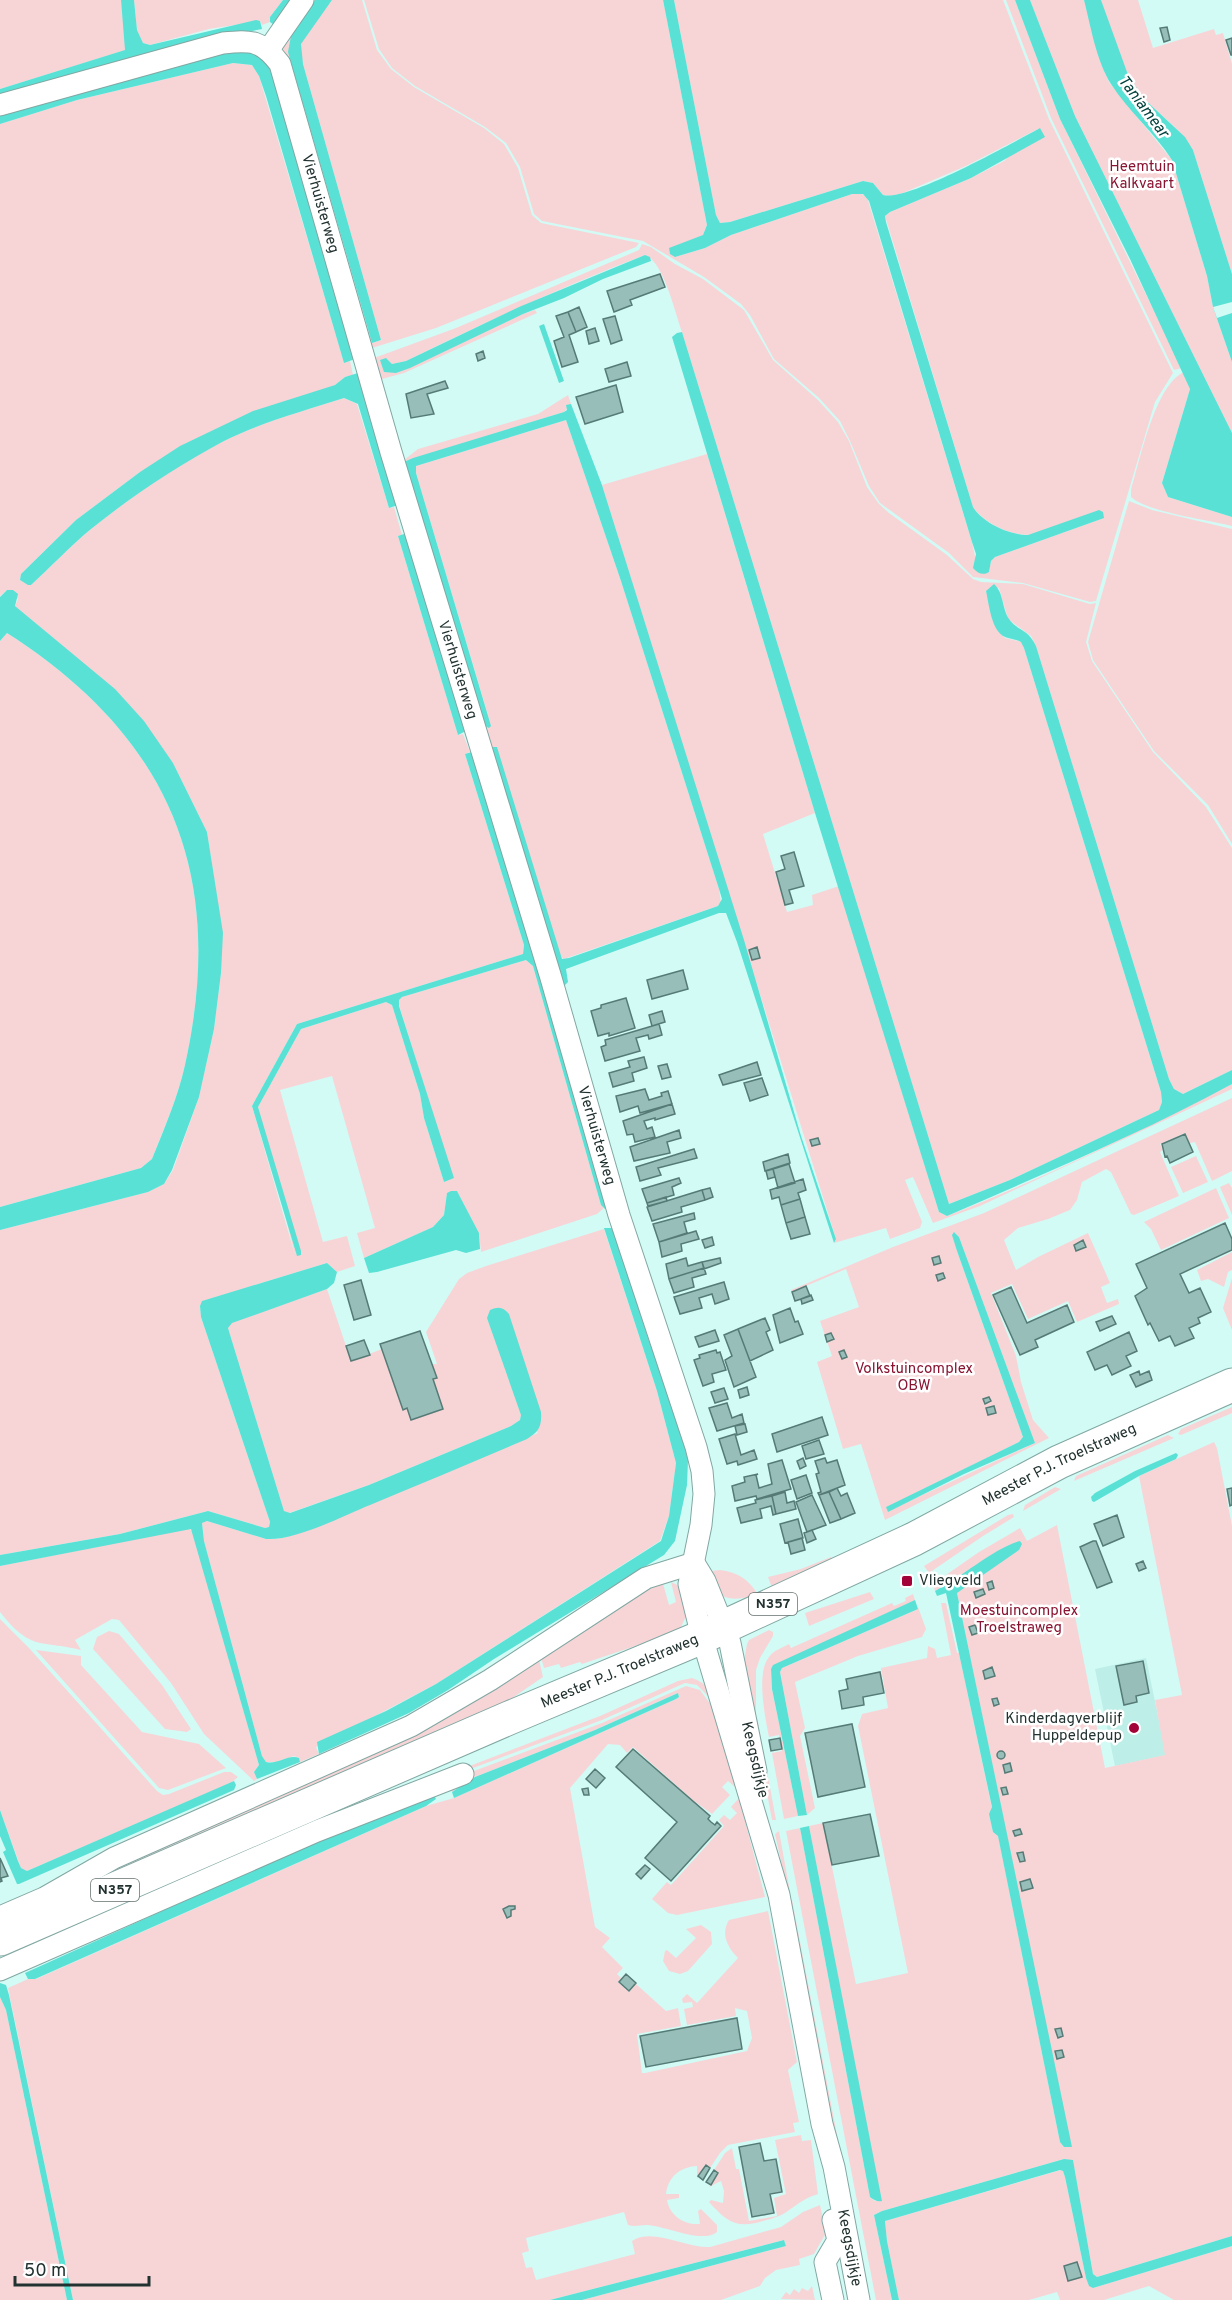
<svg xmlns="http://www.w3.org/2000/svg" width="1232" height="2300" font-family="Overpass,sans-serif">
<rect width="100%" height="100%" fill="#d2fbf6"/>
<path fill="#bdeee7" d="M1146 1658 1166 1755 1115 1766 1095 1669Z"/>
<path fill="#f7d5d7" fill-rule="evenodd" d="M0 0H121L126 50 0 89Z
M134 0H283L270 17V22L262 25 260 21 209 29 150 45 143 43 137 30Z
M308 0H315C300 22 286 37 290 64L372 343 381 340 303 64C302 58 300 51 301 44 304 31 324 12 332 0H362L377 50 391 69 414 87 484 128 504 144 518 168 532 215 541 223 639 243 636 247 436 328 372 348 282 51 283 41Z
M364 0H663L707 225 703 235 675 257 705 248 731 235 852 194 858 192 867 197 972 542 976 561 989 572 991 561 995 557 1104 518 1028 535C1009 535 984 523 973 507L885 216 890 212 971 178 1004 161 1040 128 966 166 903 193 892 196 883 195 873 183 863 181 730 222 720 223 716 215 674 0H1003L1049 119 1173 373 1155 402 1096 601 1090 602 1023 583 973 577 949 553 880 503 869 486 850 441 840 421 819 398 774 359 750 315 741 304 704 277 643 241 542 221 534 214 520 167 506 143 485 127 415 86 392 68 379 49Z
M1006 0H1015L1060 119 1182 368 1174 370 1051 118Z
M1030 0H1084L1102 66 1109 82 1172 160 1207 276 1213 307 1232 362V433L1075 116Z
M1101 0H1138L1153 48 1214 29 1216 35 1223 33 1232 64V274L1193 150C1181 129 1161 116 1144 99 1126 80 1108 26 1101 0Z
M233 63 252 65 259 76 344 362 350 361 353 375 345 377 335 385 140 472 76 520 21 574 20 580 31 585C51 567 70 546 91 529 132 496 177 465 224 441 262 422 304 411 344 398L357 404 389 508 394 507 402 535 398 536 458 735 463 734 470 752 465 754 524 945 523 954 297 1024 252 1106 295 1255 258 1107 301 1029 386 1002 392 1005 420 1094 424 1118 444 1182 453 1178 399 1005V1000L402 997 526 960 533 966 601 1205 604 1208 597 1214 481 1252 479 1233 457 1191 447 1193 444 1215 433 1227 364 1258 357 1233 375 1228 332 1076 280 1090 323 1242 347 1236 355 1266 337 1272 327 1263 203 1301 200 1306 201 1317 270 1522 269 1527 265 1528 208 1511 120 1534 0 1555V1230L148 1192 164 1184 173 1170 199 1097 214 1029 221 973 218 904 207 832 173 763 115 690 15 606 18 599 7 590 0 596V124L77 100Z
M642 244 651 247 675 264 703 279 744 310 773 360 818 400 838 422 849 441 867 487 879 504 889 513 947 555 973 579 981 582 1023 584 1090 604 1096 603 1086 642 1092 661 1153 752 1206 807 1232 848V1070L1183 1094 1174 1089 1169 1079 1036 646 1031 636 1008 619 999 588 986 591 999 632 1005 638 1022 642 1024 648 1161 1092 1162 1102 1159 1110 1010 1180 949 1204 682 332C675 313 664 262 645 255 563 286 484 323 406 361L392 364 386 358 396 373 523 314 535 310 537 313 404 373 382 379 379 377 374 358 456 328 639 250Z
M1184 372 1190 389 1162 483 1168 497 1232 517V526C1208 520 1147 512 1131 497V490C1140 460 1155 385 1184 372Z
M568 395 571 404 564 412 406 461 491 725 416 473V466L566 420 621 581 719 889 721 903 718 906 564 959 561 957 491 750 399 464 418 449 538 414Z
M707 454 815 813 763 834 787 912 813 905 812 895 839 886 939 1212 947 1216C1045 1178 1139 1131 1232 1084V1089L980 1206 933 1223 913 1177 905 1180 922 1222 920 1228 890 1239 886 1228 834 1243 836 1239 602 485Z
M1129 501 1152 510 1232 529V844L1208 805 1154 751 1125 708 1093 660 1088 642 1090 635Z
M7 633C171 738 227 875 185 1065 178 1097 164 1128 152 1159L141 1168 0 1207V641Z
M1232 1098V1171L1212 1181 1195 1142 1190 1143 1185 1133 1160 1144 1163 1150 1160 1152 1179 1196 1134 1215 1131 1214 1111 1172 1106 1169 1082 1182 1077 1200 1070 1210 1048 1219 1018 1228 1004 1240 1016 1270 1038 1257 1088 1233 1110 1283 1101 1287 1107 1303 1118 1299 1119 1304 1077 1322 1068 1301 1028 1319 1012 1284 991 1293 1016 1356 1021 1382 1033 1420 1049 1438 885 1520 861 1444 843 1449 817 1362 832 1356 820 1321 859 1307 846 1269 792 1292 791 1290 893 1247 984 1213ZM954 1232 959 1237 1035 1443 888 1511 887 1507 1019 1442 1023 1437 957 1251Z
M1196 1156 1208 1182 1183 1193 1171 1167Z
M1229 1183 1232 1188V1215L1220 1187Z
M1216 1188 1229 1218 1161 1250 1151 1229 1144 1222Z
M604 1229 657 1391 676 1463 669 1516 660 1541 436 1684 316 1747 319 1754 300 1762 299 1758 294 1756 277 1762H266L262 1756 204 1541 202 1522 207 1521 266 1539C286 1540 305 1531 323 1524L538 1433 521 1415 520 1420 511 1426 369 1485 289 1513 284 1511 228 1328 231 1323 327 1289 351 1361 382 1349 403 1410 407 1408 411 1419 443 1409 433 1379 437 1378 432 1364H437L426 1332 459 1279 467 1273 486 1266Z
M1232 1252V1270L1228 1272 1224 1287 1208 1279 1201 1281 1197 1270Z
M1232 1278V1330L1223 1308Z
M1232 1407V1413L1181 1435 1178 1434 1181 1429Z
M1168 1435 1174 1438 1074 1481 1076 1476Z
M1214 1442 1217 1448 1232 1526V2236L1097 2277 1093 2274 1073 2161 1064 2159 882 2211 874 2215 892 2300H876L786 1831 800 1828 870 2197 875 2201H881L809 1826 823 1823 856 1984 908 1973 858 1726 862 1714 888 1708 881 1668 927 1658 928 1646 935 1649 937 1658 951 1655 941 1603H946L957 1653H959L992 1808 989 1814 993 1832 998 1835 1060 2142 1064 2147H1071L957 1593 960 1589 953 1581 935 1591 933 1584 979 1552 1020 1528 1027 1541 1057 1525 1105 1768 1165 1755 1155 1700 1182 1695 1139 1476Z
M1055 1487 1061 1489 1023 1511 1025 1505Z
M1013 1514 1014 1517 983 1536 929 1573 924 1566 1008 1515Z
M186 1529H190L193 1532 259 1765 254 1772 257 1779 254 1781 204 1734 171 1683 119 1620 112 1619 75 1640 81 1650C39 1640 31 1651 0 1612V1566Z
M831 1557 832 1559 772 1588 768 1577 801 1569Z
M720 1570C737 1572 748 1579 757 1593 746 1599 725 1603 716 1590 713 1585 712 1576 711 1571Z
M662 1580 669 1605 676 1602 671 1582 679 1586 688 1612 681 1627 674 1633 582 1664 580 1662 561 1668 559 1664 544 1668 540 1654Z
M870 1592 874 1599 809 1626 805 1613Z
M913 1594 915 1600 912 1602 773 1666 771 1669 772 1689 798 1816 784 1819 772 1753 782 1751 779 1735 769 1737C765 1718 756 1672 769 1657 774 1650 782 1648 789 1644L791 1648 892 1603 894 1606 906 1601 905 1598Z
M918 1607 926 1629 922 1637 858 1656 795 1682 805 1728 800 1736 815 1808 807 1815 780 1672 782 1668 918 1609Z
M0 1619 29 1648 157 1791 163 1795 169 1794 224 1772H231L238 1777 231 1783 27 1871 21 1868 0 1810Z
M769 1630 773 1632V1636L760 1658 756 1670V1714L752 1715 744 1661 747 1644 749 1640Z
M109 1631 119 1634 162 1685 191 1729 187 1732 165 1729 93 1649 97 1637Z
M36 1650 81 1656V1665L142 1732 199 1744 226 1768 168 1790 159 1788Z
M538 1655 543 1677 489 1714 0 1924Z
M692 1678C703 1682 709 1686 710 1698L697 1685 685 1683 602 1720 465 1771 467 1767 600 1716 678 1681Z
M686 1686 700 1690 711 1705 740 1783 736 1788 728 1781 722 1787 730 1795 712 1814 694 1801 633 1747 627 1753 620 1745 608 1744 570 1788 595 1927 610 1938 602 1947 623 1968 617 1974 621 1978 618 1982 629 1992 636 1984 666 2011 678 2008 681 2026 637 2034 642 2073H645L747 2051 752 2038 747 2011 735 2008 736 2016 687 2025 684 2009 693 2007 692 2002 683 2003 682 1999 687 1994 697 2003 738 1958C728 1948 720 1934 729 1920L768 1911 797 2062 788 2070 799 2122 793 2123 795 2132 728 2145 720 2153 710 2168 705 2165 697 2179V2166C680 2167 668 2177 666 2194H679V2198L667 2200C670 2216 684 2225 700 2224L698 2211 701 2209 717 2225V2232C702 2244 666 2226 647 2225 640 2225 635 2227 628 2225L624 2212 526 2238 529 2251 522 2253 526 2268 532 2267 536 2280 635 2254 632 2241C652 2227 686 2248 710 2247L781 2227 803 2212 820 2205 826 2233 814 2254 799 2259 800 2265 776 2270 765 2278 760 2286 721 2300H582L786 2246 784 2240 550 2300H73L8 1988 28 1979H36L426 1806 454 1798 676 1699 679 1697 678 1693 595 1730 475 1777 452 1792 451 1788 466 1774 602 1723Z
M757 1717 776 1820H772L753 1718Z
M739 1798 765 1897 677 1915 668 1913 652 1899 667 1882 671 1885 724 1826 719 1820 724 1815 730 1820 737 1813 731 1807Z
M779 1831 790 1892 788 1893 775 1834Z
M792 1900 846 2182 842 2183 788 1901Z
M701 1925 711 1932 712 1944 688 1971 680 1974 669 1971 663 1961 665 1951 667 1950 676 1958 696 1938 686 1929Z
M0 1997 6 2010 67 2300H0Z
M801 2135 802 2141 811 2140 818 2194C804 2198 797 2205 785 2213 778 2217 771 2219 763 2221 736 2229 727 2222 709 2202L711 2200 723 2203 724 2191 721 2181 709 2187 718 2174 714 2170 725 2153 732 2148 736 2169H739L749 2221 777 2216 774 2198 786 2194 775 2140Z
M1061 2170 1063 2171 1065 2177 1086 2278 1093 2288 1232 2246V2300H1174L1149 2286 1104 2300H1060L1057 2292 1029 2300H899L887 2241 885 2221Z
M812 2286 815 2300 781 2299 786 2292 790 2295 794 2289 799 2293 802 2288 808 2291Z"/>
<path fill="#59e1d5" d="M121 0H134L137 30 143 43 150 45 256 20 260 21 262 29 232 35 0 99V89L125 50Z
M283 0H296L274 25 270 22V17Z
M315 0H332L301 44 303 64 381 340 372 343 288 52 291 36Z
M663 0H674L716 215 720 223 730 222 863 181 873 183 883 195C908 202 1014 142 1040 128L1045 137 971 178 890 212 885 216 886 222 973 507C983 523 1009 535 1028 535L1099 510 1103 512 1104 518 995 557 991 561 989 572C983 576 977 573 973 568L976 554 972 542 869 201 863 194H852L731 235 705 248 675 257 670 254 669 248 703 235 707 225Z
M1015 0H1030L1075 116 1232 433V517L1168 497 1162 483 1190 389 1130 259 1060 119Z
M1084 0H1101L1127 72 1142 97 1185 137 1193 150 1232 274V362L1213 307 1207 276 1172 160C1154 132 1129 112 1111 84 1096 60 1091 27 1084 0Z
M222 51 256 52 270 64 355 359 344 363 266 96 259 76 252 65 233 63 77 100 0 124V112Z
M645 255 650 257 651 261 603 279 564 298 523 314 410 368 396 373 384 372 380 360 386 358 392 364 406 361 519 307Z
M544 324 564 381 559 383 539 326Z
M682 332 949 1204 1010 1180 1159 1110 1162 1102 1161 1092 1024 648 1021 642C1016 639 1008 639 1003 636 991 628 989 604 986 591L994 584C1004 593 1002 609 1009 619 1017 631 1028 628 1036 646L1169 1079 1174 1089 1183 1094 1232 1070V1084C1140 1134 1043 1174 947 1216L939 1212 815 813 672 337 677 333Z
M358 373 398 505 389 508 358 404 344 398C304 411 262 422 224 441 177 466 132 496 91 529 70 546 51 567 31 585H28L20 580 21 574 76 520 140 472 180 446 253 411 335 385 345 377Z
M571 404 602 485 744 940 801 1136 836 1239 834 1243 737 942 726 913H719L566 969 568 982 564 986 491 749 493 747H497L562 959 569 958 718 906 722 899 719 889 621 581 566 420 416 466V473L491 726 489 728 485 726 405 464 406 461 413 458 564 412 567 410 566 405Z
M407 533 468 730 458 735 398 536Z
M7 590H13L18 594 15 606 115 689 144 721 173 763 207 832 223 933 221 973 214 1029 199 1097 172 1170 164 1184 148 1192 0 1230V1207L141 1168 152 1159C164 1129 178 1097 185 1065 227 875 171 738 7 633L0 641V597Z
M475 751 607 1207 605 1209 601 1205 533 966 526 960 402 997 399 1000V1006L454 1178 444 1182 424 1118 420 1094 392 1005 386 1002 301 1029 258 1107 301 1251V1255L297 1256 252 1106 297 1024 523 954 524 945 465 754Z
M451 1191H457L479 1233 480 1249 466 1253 456 1250 377 1272 369 1273 364 1258 433 1227 444 1215 447 1193Z
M604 1228H613L649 1341 669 1389 688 1460 687 1485 675 1541 664 1555 494 1659 448 1690 409 1713 319 1754 317 1742 386 1711 436 1684 661 1541 669 1516 676 1463 657 1391Z
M954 1232 959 1237 1035 1443 964 1474 888 1512 886 1507 1019 1442 1023 1437 957 1251 952 1235Z
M327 1263 337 1272 334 1283 327 1289 232 1323 228 1328 284 1511 290 1513 369 1485 511 1426 520 1420 521 1415 487 1318 490 1310C499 1306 503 1307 509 1314L541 1412C542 1426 539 1432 527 1439 475 1461 423 1483 370 1505 343 1516 295 1541 266 1539L207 1521 202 1523 204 1541 262 1756 266 1762C278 1765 288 1754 299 1758L300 1762 257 1779 254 1772 259 1765 191 1529 0 1566V1555L120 1534 208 1511 265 1528 269 1527 270 1522 201 1317 200 1306 202 1301Z
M1176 1453 1178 1455 1176 1459 1139 1476 1094 1502 1092 1501 1091 1497 1095 1493 1135 1471Z
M1020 1541 1022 1544 1019 1550 957 1593 1072 2147H1064L1060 2142 998 1836 993 1832 989 1814 992 1807 946 1593 937 1596 935 1591C961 1578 994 1548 1020 1541Z
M915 1600 918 1609 782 1668 780 1672 807 1815 798 1816 772 1689 771 1669 773 1665Z
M678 1693 679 1697 676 1699 454 1798 452 1792 475 1777 595 1730Z
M234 1781 236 1785 234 1790 19 1884H17L3 1852 6 1850 0 1836V1810L18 1861 21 1868 27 1871Z
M434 1795 436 1799 426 1806 35 1979H28L25 1973 295 1851Z
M809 1826 882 2201C877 2202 874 2200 870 2197L800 1828Z
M0 1983 6 1985 9 1995 73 2300H67L6 2010 0 1997Z
M1064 2159 1073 2160 1093 2274 1097 2277 1232 2236V2246L1093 2288 1089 2286 1086 2278 1065 2177 1063 2171 1060 2170 885 2221 887 2241 899 2300H892L874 2215 882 2211Z
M784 2240 786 2246 582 2300H550Z"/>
<path fill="#d2fbf6" d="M1232 302V313L1217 318 1213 307Z"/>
<path fill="#97beb9" stroke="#567b76" stroke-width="1.5" d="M1167 27 1170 40 1164 42 1160 28Z
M1232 38V55H1231L1226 40Z
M660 274 665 287 630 300 632 305 614 312 607 291Z
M579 307 587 327 576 332 568 312Z
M568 312 576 332 569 335 578 362 562 367 554 341 564 337 556 316Z
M615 316 622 340 611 344 603 319Z
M595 328 599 341 589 344 586 331Z
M483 351 485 358 478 361 476 354Z
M627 362 631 376 609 382 605 369Z
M445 381 448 388 427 394 434 414 411 418 406 394Z
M616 385 623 412 585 424 576 397Z
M794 852 804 886 789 890 793 903 785 905 776 872 785 869 781 856Z
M757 947 760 958 752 960 749 950Z
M683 970 688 989 652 999 647 980Z
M626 998 635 1028 609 1036V1033L598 1036 591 1011 601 1008V1005Z
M662 1011 665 1022 652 1026 649 1015Z
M659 1024 662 1035 649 1039 648 1035 636 1038 640 1051 605 1061 601 1047 606 1045 605 1040Z
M644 1057 647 1068 632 1073 634 1081 613 1087 609 1073 630 1067 628 1061Z
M757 1062 761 1075 723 1085 719 1075Z
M667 1064 671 1077 662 1079 658 1066Z
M762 1078 768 1095 750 1101 744 1083Z
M645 1089 649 1100 662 1096 661 1093 668 1091 672 1104 640 1113 638 1106 620 1112 616 1096Z
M672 1104 675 1114 655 1120V1118L644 1121 647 1129 652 1127 655 1137 635 1142 633 1134 627 1135 623 1121Z
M679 1130 681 1138 667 1142 670 1153 634 1161 630 1147Z
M1185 1134 1193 1152 1170 1163 1167 1156 1165 1157 1162 1144Z
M818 1138 820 1144 812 1146 810 1140Z
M694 1149 697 1158 658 1168 661 1175 640 1181 636 1167Z
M788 1154 790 1163 765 1171 763 1162Z
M789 1164 795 1183 778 1188 773 1169Z
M773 1169 775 1177 768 1179 766 1171Z
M679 1178 681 1183 672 1187 674 1195 647 1203 642 1189Z
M803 1179 806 1190 798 1193 800 1199 781 1205 779 1197 772 1199 770 1190Z
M710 1188 713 1197 705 1200 702 1190Z
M702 1190 705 1200 681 1207 682 1212 652 1221 647 1207Z
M666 1197 667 1201 648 1206 647 1203Z
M800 1199 805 1217 786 1223 781 1205Z
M694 1213 695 1219 684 1222 687 1233 659 1242 653 1224Z
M805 1217 810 1234 791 1239 786 1223Z
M1225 1223 1232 1239V1250L1180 1274 1189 1293 1200 1288 1211 1312 1198 1318 1200 1323 1189 1328 1194 1338 1175 1346 1170 1336 1159 1341 1150 1323 1148 1325 1135 1296 1147 1288 1136 1264Z
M696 1231 699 1239 681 1244 682 1251 662 1257 659 1242Z
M712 1237 714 1245 705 1248 702 1240Z
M1083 1240 1086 1247 1076 1251 1074 1245Z
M939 1256 941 1263 934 1265 932 1258Z
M686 1258 688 1266 702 1262 704 1268 669 1279 666 1264Z
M720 1258 721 1263 704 1269 702 1262Z
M704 1268 706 1274 692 1278 694 1287 674 1293 669 1279Z
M943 1273 945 1278 938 1281 936 1275Z
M361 1280 371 1315 354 1320 344 1285Z
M724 1282 729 1299 715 1304 712 1294 699 1298 702 1308 680 1314 674 1297Z
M806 1286 810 1296 795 1301 792 1292Z
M1011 1287 1027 1323 1067 1305 1074 1322 1035 1340 1038 1347 1020 1355 993 1295Z
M811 1295 813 1300 802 1304 801 1299Z
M790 1308 795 1322 798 1321 803 1334 780 1343 773 1315Z
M1112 1316 1116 1324 1100 1331 1096 1322Z
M765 1318 770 1330 766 1332 773 1350 750 1361 738 1329Z
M738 1329 756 1377 734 1387 725 1360 732 1356 724 1335Z
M715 1330 719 1341 699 1347 695 1337Z
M420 1331 437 1378 433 1379 443 1409 411 1420 407 1408 403 1410 380 1344Z
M1129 1332 1137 1351 1126 1356 1131 1366 1112 1375 1107 1365 1095 1370 1087 1352Z
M831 1333 834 1339 827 1342 825 1335Z
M364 1340 370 1355 351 1361 346 1346Z
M716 1350 717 1353 720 1352 726 1370 712 1374 714 1382 703 1386 694 1360 700 1358 699 1355Z
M844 1350 847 1357 842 1359 839 1352Z
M1139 1371 1140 1375 1149 1371 1152 1380 1136 1387 1130 1375Z
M747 1387 749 1395 740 1398 738 1390Z
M724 1388 728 1399 715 1403 711 1392Z
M989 1397 991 1401 985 1404 983 1399Z
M727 1403 732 1418 742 1414 744 1423 717 1431 709 1408Z
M994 1406 996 1413 988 1415 986 1408Z
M822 1417 828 1435 777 1452 772 1434Z
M745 1424 747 1432 737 1435 735 1426Z
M735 1434 741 1455 754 1450 757 1459 738 1465 737 1461 727 1464 719 1439Z
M819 1440 824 1454 806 1459 802 1446Z
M803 1458 806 1466 800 1469 797 1461Z
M825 1458 827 1463 837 1460 845 1485 819 1495 818 1493 821 1492 816 1474 819 1473 815 1461Z
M782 1460 791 1489 757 1499 756 1496 735 1501 732 1486 745 1482 744 1477 758 1474 756 1475 759 1488 772 1484 768 1464Z
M806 1475 812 1493 797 1499 791 1480Z
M837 1488 841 1496 847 1493 855 1513 841 1519 829 1492Z
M1232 1488V1505L1230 1506 1227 1489Z
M785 1492 787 1503 794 1501 796 1509 776 1514 772 1496Z
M829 1492 841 1519 830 1523 819 1495Z
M812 1495 826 1525 807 1532 796 1502Z
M772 1496 776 1514 773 1515 771 1506 760 1509 762 1518 741 1523 737 1508 756 1503 755 1500Z
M1117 1515 1124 1537 1103 1546 1094 1524Z
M798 1519 803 1538 785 1543 780 1524Z
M812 1530 816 1539 807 1543 804 1533Z
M802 1538 805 1550 791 1554 788 1542Z
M1093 1541H1096L1112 1582 1097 1588 1080 1547Z
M1143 1561 1146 1568 1139 1571 1136 1564Z
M992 1581 994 1588 989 1590 987 1583Z
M983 1589 985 1594 976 1598 974 1592Z
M975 1625 978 1633 972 1635 969 1627Z
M1143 1661 1149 1693 1136 1696 1137 1702 1124 1705 1116 1666Z
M992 1667 995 1676 985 1679 983 1671Z
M880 1672 884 1693 863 1697 864 1705 842 1709 839 1691 848 1689 846 1679Z
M997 1698 999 1704 994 1706 992 1699Z
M852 1724 865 1787 818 1797 805 1733Z
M780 1738 782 1749 771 1751 769 1740Z
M633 1749 710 1816 708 1819 711 1822 715 1825 717 1822 721 1826 671 1881 645 1858 677 1822 616 1767Z
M997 1755a4 4 0 1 1 8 0a4 4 0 1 1-8 0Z
M1010 1763 1012 1771 1005 1773 1003 1765Z
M595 1769 605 1778 596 1788 586 1779Z
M1006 1787 1008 1794 1003 1795 1001 1788Z
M588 1788 589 1795H584L582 1789Z
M870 1814 879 1856 832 1865 823 1823Z
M1020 1829 1022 1834 1015 1836 1013 1831Z
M1023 1852 1025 1861 1020 1862 1017 1853Z
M0 1858 8 1876 1 1878 2 1881 0 1882Z
M645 1865 650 1869 641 1879 636 1874Z
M1030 1879 1033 1888 1022 1891 1020 1882Z
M509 1906H515V1909L511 1910V1916L507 1918 503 1909Z
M626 1974 636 1983 629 1991 619 1982Z
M737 2018 742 2049 646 2067 640 2036Z
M1061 2028 1063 2036 1058 2038 1055 2029Z
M1062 2050 1064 2057 1057 2059 1055 2051Z
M760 2143 764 2161 776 2159 782 2192 770 2194 774 2213 752 2217 739 2147Z
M706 2165 710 2168 703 2180 698 2176Z
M714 2170 718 2173 711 2185 706 2182Z
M1077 2262 1082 2277 1068 2281 1064 2266Z"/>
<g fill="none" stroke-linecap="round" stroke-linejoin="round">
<g stroke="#81a7a2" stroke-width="23">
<g id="minor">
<path d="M269 49 303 0"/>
<path id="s1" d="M0 105 223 43C251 40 262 40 280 64L391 452 551 978 619 1215 696 1447 702 1471 704 1494 701 1525 689 1584 702 1637 779 1895 822 2124 834 2167 859 2300"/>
<path d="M694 1563 705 1581 730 1643 756 1771"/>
<path d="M0 1917 44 1898 114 1858 411 1726 490 1680 646 1578 694 1563"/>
<path d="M0 1970 317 1831 463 1774"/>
<path d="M833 2300 825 2262 838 2240 833 2220"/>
</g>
</g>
<g stroke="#81a7a2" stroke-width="35">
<g id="primary">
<path id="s2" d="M0 1939 509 1718 702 1637 914 1539 1059 1462 1232 1385"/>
</g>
</g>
<use href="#minor" stroke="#fff" stroke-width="21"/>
<use href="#primary" stroke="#fff" stroke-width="33"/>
</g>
<g fill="#a20338" stroke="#fff" stroke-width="2">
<rect x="901" y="1575" width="12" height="12" rx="3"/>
<circle cx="1134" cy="1728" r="6"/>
</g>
<g text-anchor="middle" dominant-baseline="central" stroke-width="5" stroke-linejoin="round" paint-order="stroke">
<g fill="#fff" stroke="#64706e" stroke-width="1.5">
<rect x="749" y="1593" width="48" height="22" rx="4.5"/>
<rect x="91" y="1879" width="48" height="22" rx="4.5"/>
</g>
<g font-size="14" font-weight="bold" fill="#223230">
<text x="773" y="1604">N357</text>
<text x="115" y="1890">N357</text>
</g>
<g font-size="15" fill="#891432" stroke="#fff">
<text x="1142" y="167">Heemtuin<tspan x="1142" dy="17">Kalkvaart</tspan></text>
<text x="914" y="1369">Volkstuincomplex<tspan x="914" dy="17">OBW</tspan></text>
<text x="1019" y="1611">Moestuincomplex<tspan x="1019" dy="17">Troelstraweg</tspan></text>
</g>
<g font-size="15" fill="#223230" stroke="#fff">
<text stroke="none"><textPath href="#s1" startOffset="442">Vierhuisterweg</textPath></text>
<text stroke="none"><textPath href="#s1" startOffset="928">Vierhuisterweg</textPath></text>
<text stroke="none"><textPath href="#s1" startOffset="1414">Vierhuisterweg</textPath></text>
<text stroke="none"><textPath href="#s2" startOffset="1161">Meester P.J. Troelstraweg</textPath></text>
<text stroke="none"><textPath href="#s2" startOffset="675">Meester P.J. Troelstraweg</textPath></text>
<text transform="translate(754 1760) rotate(77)">Keegsdijkje</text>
<text stroke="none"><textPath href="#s1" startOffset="2564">Keegsdijkje</textPath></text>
</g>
<g font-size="15" fill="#223230" stroke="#fff" text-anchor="start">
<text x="919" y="1581">Vliegveld</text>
<text x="1122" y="1719" text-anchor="end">Kinderdagverblijf<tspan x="1122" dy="17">Huppeldepup</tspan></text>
</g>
<g font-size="16" font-style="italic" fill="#00413c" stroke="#fff">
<text transform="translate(1143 107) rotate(53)">Taniamear</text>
</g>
</g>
<path d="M15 2276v9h134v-9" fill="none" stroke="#223230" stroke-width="3"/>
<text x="24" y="2276" font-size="18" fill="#223230" stroke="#ffffff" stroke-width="4.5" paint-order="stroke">50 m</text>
</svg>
